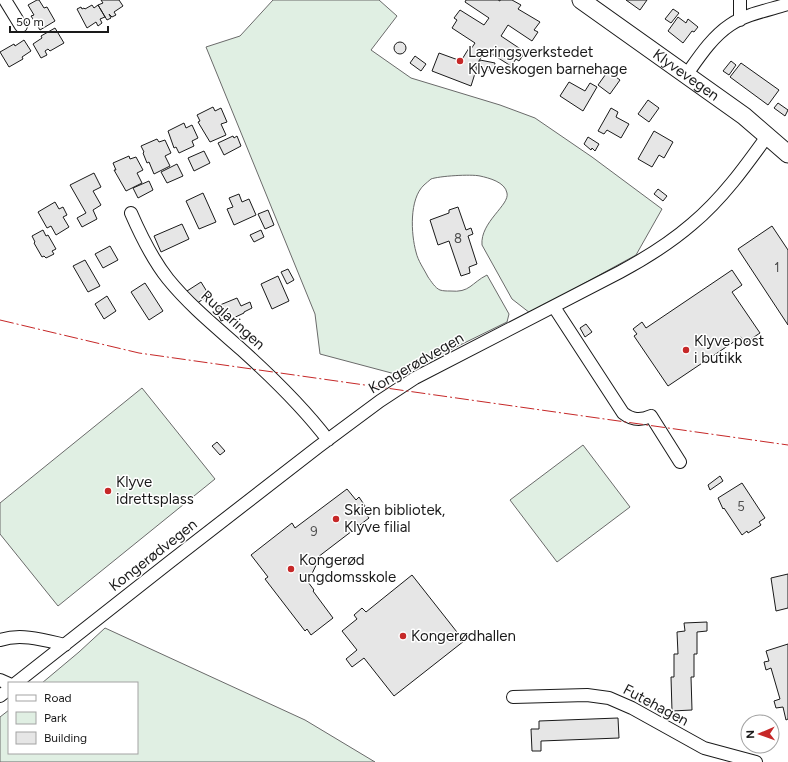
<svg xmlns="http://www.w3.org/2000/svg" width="788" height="762" font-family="Figtree,sans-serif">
<rect width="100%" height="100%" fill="#fff"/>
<path fill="#e0efe3" stroke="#6a6a6a" d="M273 0H379L397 16 371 50 411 78 500 105 535 118 592 157 662 209 636 255 530 313 512 299 482 245C480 222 510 205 507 193 505 182 489 178 480 176 471 174 439 176 431 179 429 181 426 183 424 185 409 199 411 234 416 252 418 261 424 269 428 277 431 281 435 288 440 290 443 291 447 291 450 291 470 293 471 283 487 275L509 314 507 322 399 375 320 354 315 314 206 47 240 36Z
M142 388 215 479 58 606 0 534V503Z
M583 445 630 507 557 562 510 500Z
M105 628 305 720 375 762H0V717L9 710V753H137V683H42L79 652Z"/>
<path fill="#e6e6e6" stroke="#1a1a1a" d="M37 0H39L44 8 47 7 55 21 40 30 31 16 34 15 28 5Z
M101 0H119L123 6 114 12 116 15 112 17 109 14 111 18 107 20 98 5 103 3Z
M466 0H498L500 1V0H512L521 5 518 9 540 22 534 30 538 32 532 41 508 25 501 36 525 52 519 61 516 59 511 66 484 49 480 55 482 56 475 67H477L471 86 432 71 439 53 461 61 469 48 471 49 475 43 452 28 457 20 454 18 460 10 484 25 489 18 465 2Z
M626 0H647L640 10Z
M92 5 94 8 98 5 105 17 100 19 102 23 98 26 96 22 87 28 77 9 81 7 82 9 84 8 85 9Z
M673 9 679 13 671 23 665 19Z
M678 17 686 23 688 19 698 27 694 32 692 31 683 43 668 31Z
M55 28 64 43 50 51 48 49 45 51 47 55 41 58 33 44 42 38 41 36Z
M24 40 31 51 22 57 23 59 9 67 0 52 14 44 15 46Z
M394 48a6 6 0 1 1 12 0a6 6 0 1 1-12 0Z
M415 56 426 64 421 71 410 63Z
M480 60 495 63 493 71 478 68Z
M731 61 736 65 729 75 723 71Z
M741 63 779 90 768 105 730 77Z
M608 71 620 80 610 94 598 85Z
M569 82 585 91 590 83 597 87 583 111 560 96Z
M648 100 659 108 649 122 638 114Z
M778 103 788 110 785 116 774 108Z
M213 107 215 111 221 108 227 122 221 124 226 135 210 142 198 122 200 121 197 115Z
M611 108 618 112 616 117 629 124 621 138 607 130 604 134 598 131Z
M184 123 186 128 192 125 198 138 192 141 194 146 179 153 176 147 174 148 168 131Z
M654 131 673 142 664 158 659 155 652 167 638 159Z
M233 136 234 138 237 136 241 146 224 155 218 143Z
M588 137 599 144 595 151 592 148 591 150 584 144Z
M157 139 159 142 165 140 171 153 165 156 170 166 154 174 149 162 147 163 143 153 144 152 141 146Z
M204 151 210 163 194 171 188 158Z
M129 156 130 159 136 157 143 170 137 173 142 183 126 191 114 170H116L113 163Z
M177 164 183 176 167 183 161 172Z
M94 173 101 187 93 191 101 205 93 210 97 219 82 227 77 218 86 213 70 185Z
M149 181 153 190 138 198 133 188Z
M658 189 667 196 663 201 654 194Z
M203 193 216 222 199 229 186 201Z
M239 194 242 202 249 199 256 215 234 225 227 209 233 207 229 198Z
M55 202 59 209 63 207 67 215 63 217 69 227 56 235 51 226 47 228 38 212Z
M458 207 466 230 471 228 473 234 468 236 477 264 469 267 470 273 461 276 449 241 438 245 430 220 449 213V210Z
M268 210 274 225 265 229 258 214Z
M182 224 189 239 161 252 154 236Z
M772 226 788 250V325L738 249Z
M43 230 46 236 48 235 56 249 52 251 54 254 46 258 44 256 42 257 34 243 35 242 32 236Z
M261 230 264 237 254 242 250 235Z
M110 246 118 260 103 268 95 254Z
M85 260 100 286 88 292 73 266Z
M288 269 294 280 287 284 281 272Z
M732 270 742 285 732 292 760 333 745 343 741 337 668 386 634 336 637 334 633 329 642 322 646 328Z
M278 276 289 301 272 309 261 284Z
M201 282 209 295 196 304 187 291Z
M145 283 163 311 149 320 131 292Z
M107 296 116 311 104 319 95 304Z
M237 298 241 306 250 302 252 308 244 312V313L227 321 226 319 221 321 216 309 221 307 220 305Z
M586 324 592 332 585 337 580 328Z
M217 442 225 451 220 455 212 446Z
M720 476 723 481 710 490 708 485Z
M742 483 765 518 759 522 761 525 748 533 747 531 742 535 724 508 723 509 718 498Z
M347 489 356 500 359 497 365 506 362 508 369 518 318 557 319 559 308 582 314 590 313 591 333 618 311 635 307 629 305 631 265 579 268 577 251 555 292 523 295 528Z
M788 574V608L776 611 771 578Z
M412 575 464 641 394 696 364 658 352 667 346 659 357 650 342 631 357 619 354 615 362 608 366 612Z
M707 622V631L697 632V654H694V677H691L692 710 672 711 671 677H674V654H678L677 632 685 631 684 623Z
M788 644V719L786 720 783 707 776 708 774 701 780 699 771 668 766 670 764 662 769 661 766 651Z
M618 718 619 738 541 741V751H532L531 729H539V721Z"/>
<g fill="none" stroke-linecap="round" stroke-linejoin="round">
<g stroke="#1a1a1a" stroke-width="14">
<path id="street" d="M5 0 21 26
M740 0V20
M687 74C699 57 712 37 730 25 746 14 769 10 788 4
M131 213C141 236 152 259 168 279 190 306 216 327 242 350 273 378 303 407 328 440
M554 307 623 413C632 420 640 421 651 416L680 462
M0 640C21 633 44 640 65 645
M0 680 9 684
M16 683 171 561 318 447 380 401 415 378 620 272C646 258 670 243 692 224 722 199 745 167 768 135
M0 696 9 689
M513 697 587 695 609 698 632 708 704 748 756 762"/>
</g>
<g stroke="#1a1a1a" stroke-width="19">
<g id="secondary">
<path id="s1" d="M581 0 744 116 788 154"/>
</g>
</g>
<use href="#street" stroke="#fff" stroke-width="12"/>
<use href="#secondary" stroke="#fff" stroke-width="17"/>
<path stroke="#c62828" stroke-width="1" stroke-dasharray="14 3 2 3" stroke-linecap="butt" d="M0 320 139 353 788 445"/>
</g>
<g fill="#c62828" stroke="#fff" stroke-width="1.5">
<circle cx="460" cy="61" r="4"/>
<circle cx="686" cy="350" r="4"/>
<circle cx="108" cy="491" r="4"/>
<circle cx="336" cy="519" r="4"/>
<circle cx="291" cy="569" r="4"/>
<circle cx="403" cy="636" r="4"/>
</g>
<g text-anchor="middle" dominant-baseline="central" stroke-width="3" stroke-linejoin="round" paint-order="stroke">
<g font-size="13" fill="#4d4d4d">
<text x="458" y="238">8</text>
<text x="777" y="267">1</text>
<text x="741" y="506">5</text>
<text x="314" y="531">9</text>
</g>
<g font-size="15" fill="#1a1a1a" stroke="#fff" text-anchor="start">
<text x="468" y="52">Læringsverkstedet<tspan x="468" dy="17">Klyveskogen barnehage</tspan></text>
<text x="694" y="341">Klyve post<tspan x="694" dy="17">i butikk</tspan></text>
<text x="116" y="482">Klyve<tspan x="116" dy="17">idrettsplass</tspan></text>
<text x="344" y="510">Skien bibliotek,<tspan x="344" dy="17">Klyve filial</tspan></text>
<text x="299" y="560">Kongerød<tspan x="299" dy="17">ungdomsskole</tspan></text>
<text x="411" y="636">Kongerødhallen</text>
</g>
<g font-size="15" fill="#1a1a1a" stroke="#fff">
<text stroke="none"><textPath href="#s1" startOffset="129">Klyvevegen</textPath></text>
<text transform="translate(233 320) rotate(42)">Ruglaringen</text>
<text transform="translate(416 363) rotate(-30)">Kongerødvegen</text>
<text transform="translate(153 555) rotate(-38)">Kongerødvegen</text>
<text transform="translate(656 705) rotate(28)">Futehagen</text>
</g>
</g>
<rect x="8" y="682" width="130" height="72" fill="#ffffff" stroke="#a3a3a3"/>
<rect x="16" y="695" width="20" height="6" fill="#ffffff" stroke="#a3a3a3"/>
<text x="44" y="702" font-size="12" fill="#1a1a1a">Road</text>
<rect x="16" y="712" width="20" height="12" fill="#e0efe3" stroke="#a3a3a3"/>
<text x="44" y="722" font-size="12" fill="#1a1a1a">Park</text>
<rect x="16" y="732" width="20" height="12" fill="#e6e6e6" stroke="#a3a3a3"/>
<text x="44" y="742" font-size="12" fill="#1a1a1a">Building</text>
<g transform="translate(760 734) rotate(268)"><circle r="19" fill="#ffffff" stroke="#a3a3a3"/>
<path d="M0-3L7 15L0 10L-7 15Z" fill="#c62828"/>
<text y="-6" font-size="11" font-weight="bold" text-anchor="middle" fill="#1a1a1a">N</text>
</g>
<path d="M10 26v6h98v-6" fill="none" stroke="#1a1a1a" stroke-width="2"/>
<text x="16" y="26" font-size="12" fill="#1a1a1a" stroke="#ffffff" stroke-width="3" paint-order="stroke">50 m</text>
</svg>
